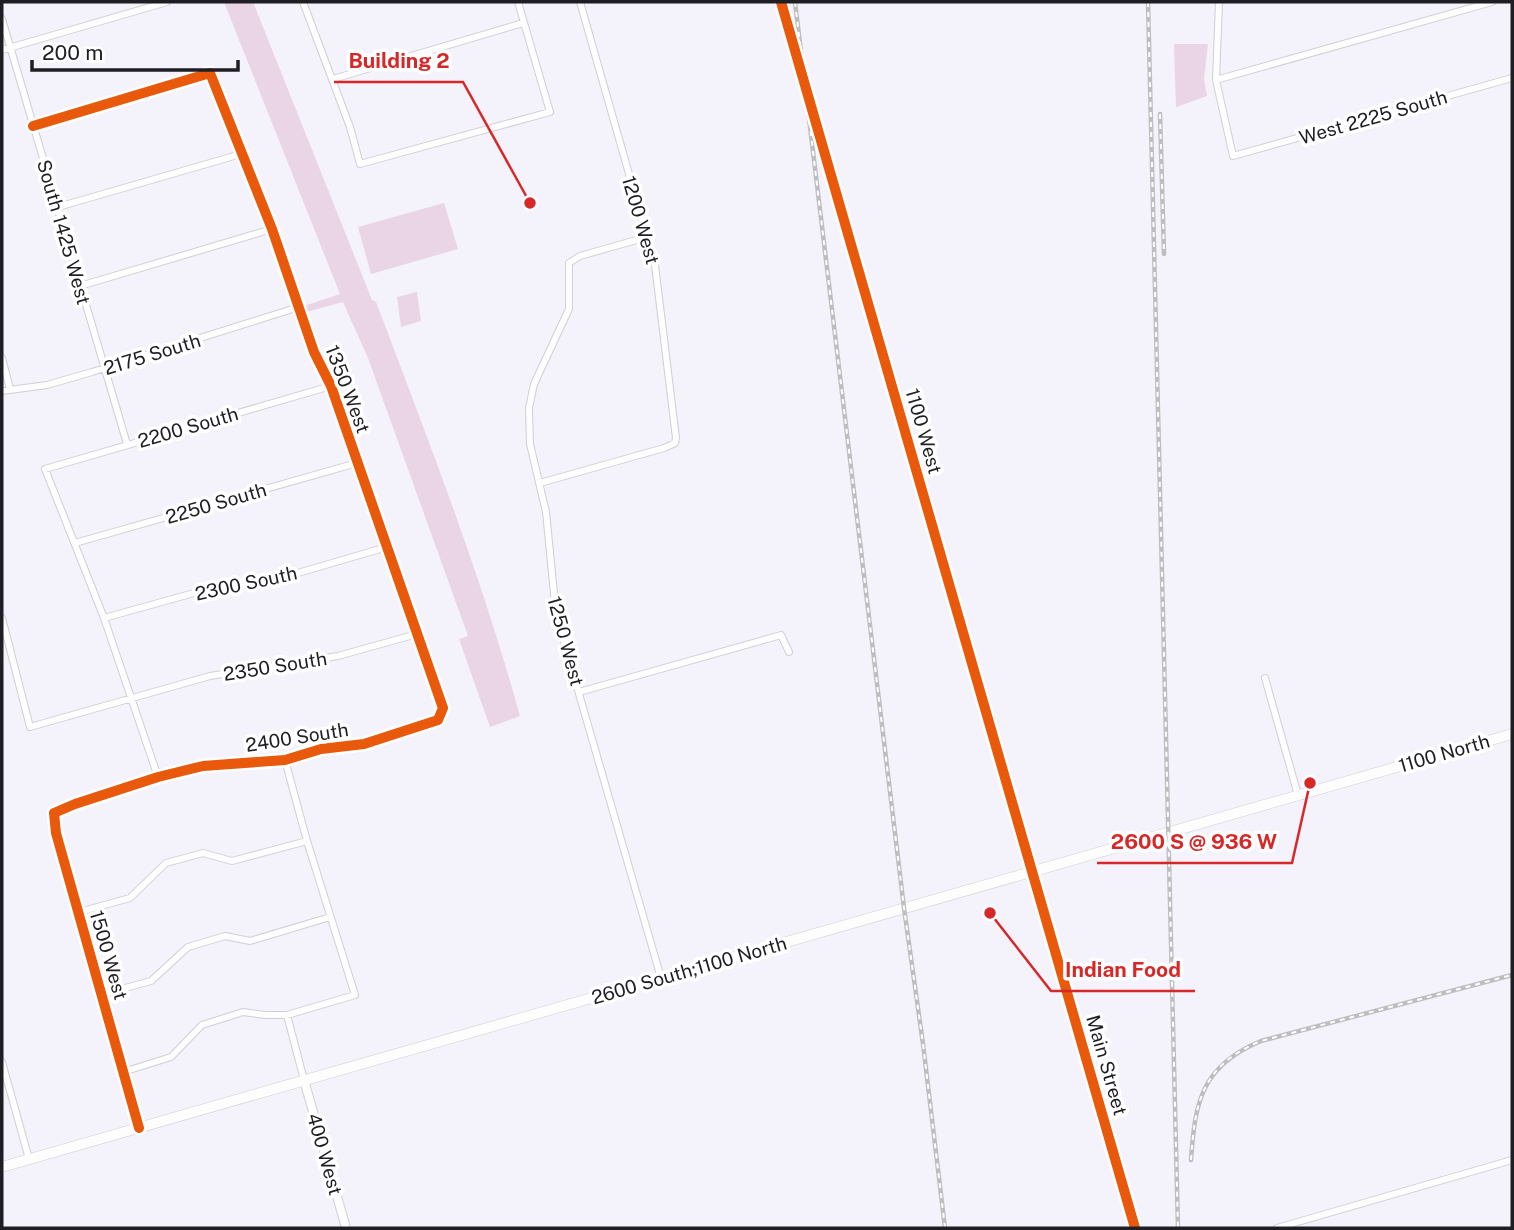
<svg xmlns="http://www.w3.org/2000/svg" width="1514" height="1230" font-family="'Public Sans',sans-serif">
<rect width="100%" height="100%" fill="#f4f2fa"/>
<path fill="#e9d5e5" d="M224 2H253L372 300 376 302C428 439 481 575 520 716L490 727 459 639 468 636 368 358 343 302 306 312 304 306 340 294Z
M1174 44H1208L1204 79 1207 96 1176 107Z
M444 203 458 249 371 274 358 227Z
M417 292 421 321 401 327 397 297Z"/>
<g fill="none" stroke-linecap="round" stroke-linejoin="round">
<g stroke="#d0cfd5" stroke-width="8">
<path id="minor" d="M303 2 350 127 360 164 550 112 518 2
M1219 2 1216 80 1233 156 1512 78
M2 19 127 444
M2 50 167 2
M333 79 523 23
M1216 80 1492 2
M33 126 210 73 272 229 314 352 331 386 443 708 438 720 364 744 321 749 285 760 203 766 158 777 75 804 54 813 56 833 139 1128
M58 207 241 154
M647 237 580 256 569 263V309L534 384 529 408 530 444 546 512 556 614 661 978
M80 286 272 229
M2 358 10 389
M2 391 47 385 92 372 299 307
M540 483 664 448 675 443 676 438 655 265 580 2
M75 543 357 463
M2 618 30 727 210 676 338 656 417 634
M104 618 194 593 291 575 387 547
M1265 678 1298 795
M579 692 781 635 789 652
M158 777 104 618 45 469 331 386
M79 912 130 898 166 863 203 853 232 861 307 841
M103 994 151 981 188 947 225 936 250 941 330 917
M287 1015 304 1080
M2 1062 29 1159
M123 1072 171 1057 202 1025 243 1012 265 1015H287L355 995 307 841 285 760
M1277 1228 1512 1160"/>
</g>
<g stroke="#d0cfd5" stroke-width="10">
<path id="tertiary" d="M781 2 1135 1228
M304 1080 346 1228"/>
</g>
<g stroke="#d0cfd5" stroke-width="11">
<path id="secondary" d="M2 1167 1512 734"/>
</g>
<use href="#minor" stroke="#fdfdfe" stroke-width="6"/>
<use href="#tertiary" stroke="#fdfdfe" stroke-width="8"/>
<use href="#secondary" stroke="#fdfdfe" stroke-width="10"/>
<g stroke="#bebdbf" stroke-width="4.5">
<path id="rail" d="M795 2 904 908 923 1044 945 1228
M1148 2 1178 1228
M1160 114 1164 254
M1191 1160C1195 1102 1201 1066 1261 1041L1512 975"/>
</g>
<use href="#rail" stroke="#fff" stroke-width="2" stroke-dasharray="5" stroke-linecap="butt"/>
<g stroke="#fff" stroke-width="15">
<path id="cycleway" d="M781 2 1135 1228
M33 126 210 73 272 229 314 352 331 386 443 708 438 720 364 744 321 749 285 760 203 766 158 777 75 804 54 813 56 833 139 1128"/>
</g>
<use href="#cycleway" stroke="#e8590c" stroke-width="10"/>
</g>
<g text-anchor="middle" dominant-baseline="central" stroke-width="7" stroke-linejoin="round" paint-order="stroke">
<g font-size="19" fill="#201e25" stroke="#fff">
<text transform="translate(1373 117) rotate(-16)">West 2225 South</text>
<text transform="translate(641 220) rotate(74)">1200 West</text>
<text transform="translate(64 232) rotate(74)">South 1425 West</text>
<text transform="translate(152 354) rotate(-17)">2175 South</text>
<text transform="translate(348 389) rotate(69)">1350 West</text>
<text transform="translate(188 427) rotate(-16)">2200 South</text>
<text transform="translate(924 431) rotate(74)">1100 West</text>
<text transform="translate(216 503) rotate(-16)">2250 South</text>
<text transform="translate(246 583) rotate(-12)">2300 South</text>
<text transform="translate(566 641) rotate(75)">1250 West</text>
<text transform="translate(275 666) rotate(-9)">2350 South</text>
<text transform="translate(297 737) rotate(-9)">2400 South</text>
<text transform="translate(1444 753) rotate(-16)">1100 North</text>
<text transform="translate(109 955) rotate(74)">1500 West</text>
<text transform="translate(689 970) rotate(-16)">2600 South;1100 North</text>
<text transform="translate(1107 1065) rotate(74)">Main Street</text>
<text transform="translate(325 1154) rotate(74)">400 West</text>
</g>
</g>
<path fill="none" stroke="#d62828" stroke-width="2.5" d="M530 203L463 82H334M1310 783L1292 863H1097M990 913L1051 991H1195"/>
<g fill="#d62828" stroke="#fff" stroke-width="2.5">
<circle cx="530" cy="203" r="7"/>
<circle cx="1310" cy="783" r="7"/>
<circle cx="990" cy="913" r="7"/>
</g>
<g font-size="21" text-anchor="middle" font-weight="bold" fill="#d62828" stroke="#fff" stroke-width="7" stroke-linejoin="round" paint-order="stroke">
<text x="399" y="68">Building 2</text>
<text x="1194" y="849">2600 S @ 936 W</text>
<text x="1123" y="977">Indian Food</text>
</g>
<rect width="1514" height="1230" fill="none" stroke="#201e25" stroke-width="7"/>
<path d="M32 60v10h206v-10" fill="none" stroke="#201e25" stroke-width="3.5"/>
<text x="42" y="60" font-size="21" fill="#201e25" stroke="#ffffff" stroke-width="5" paint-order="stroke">200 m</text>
</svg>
